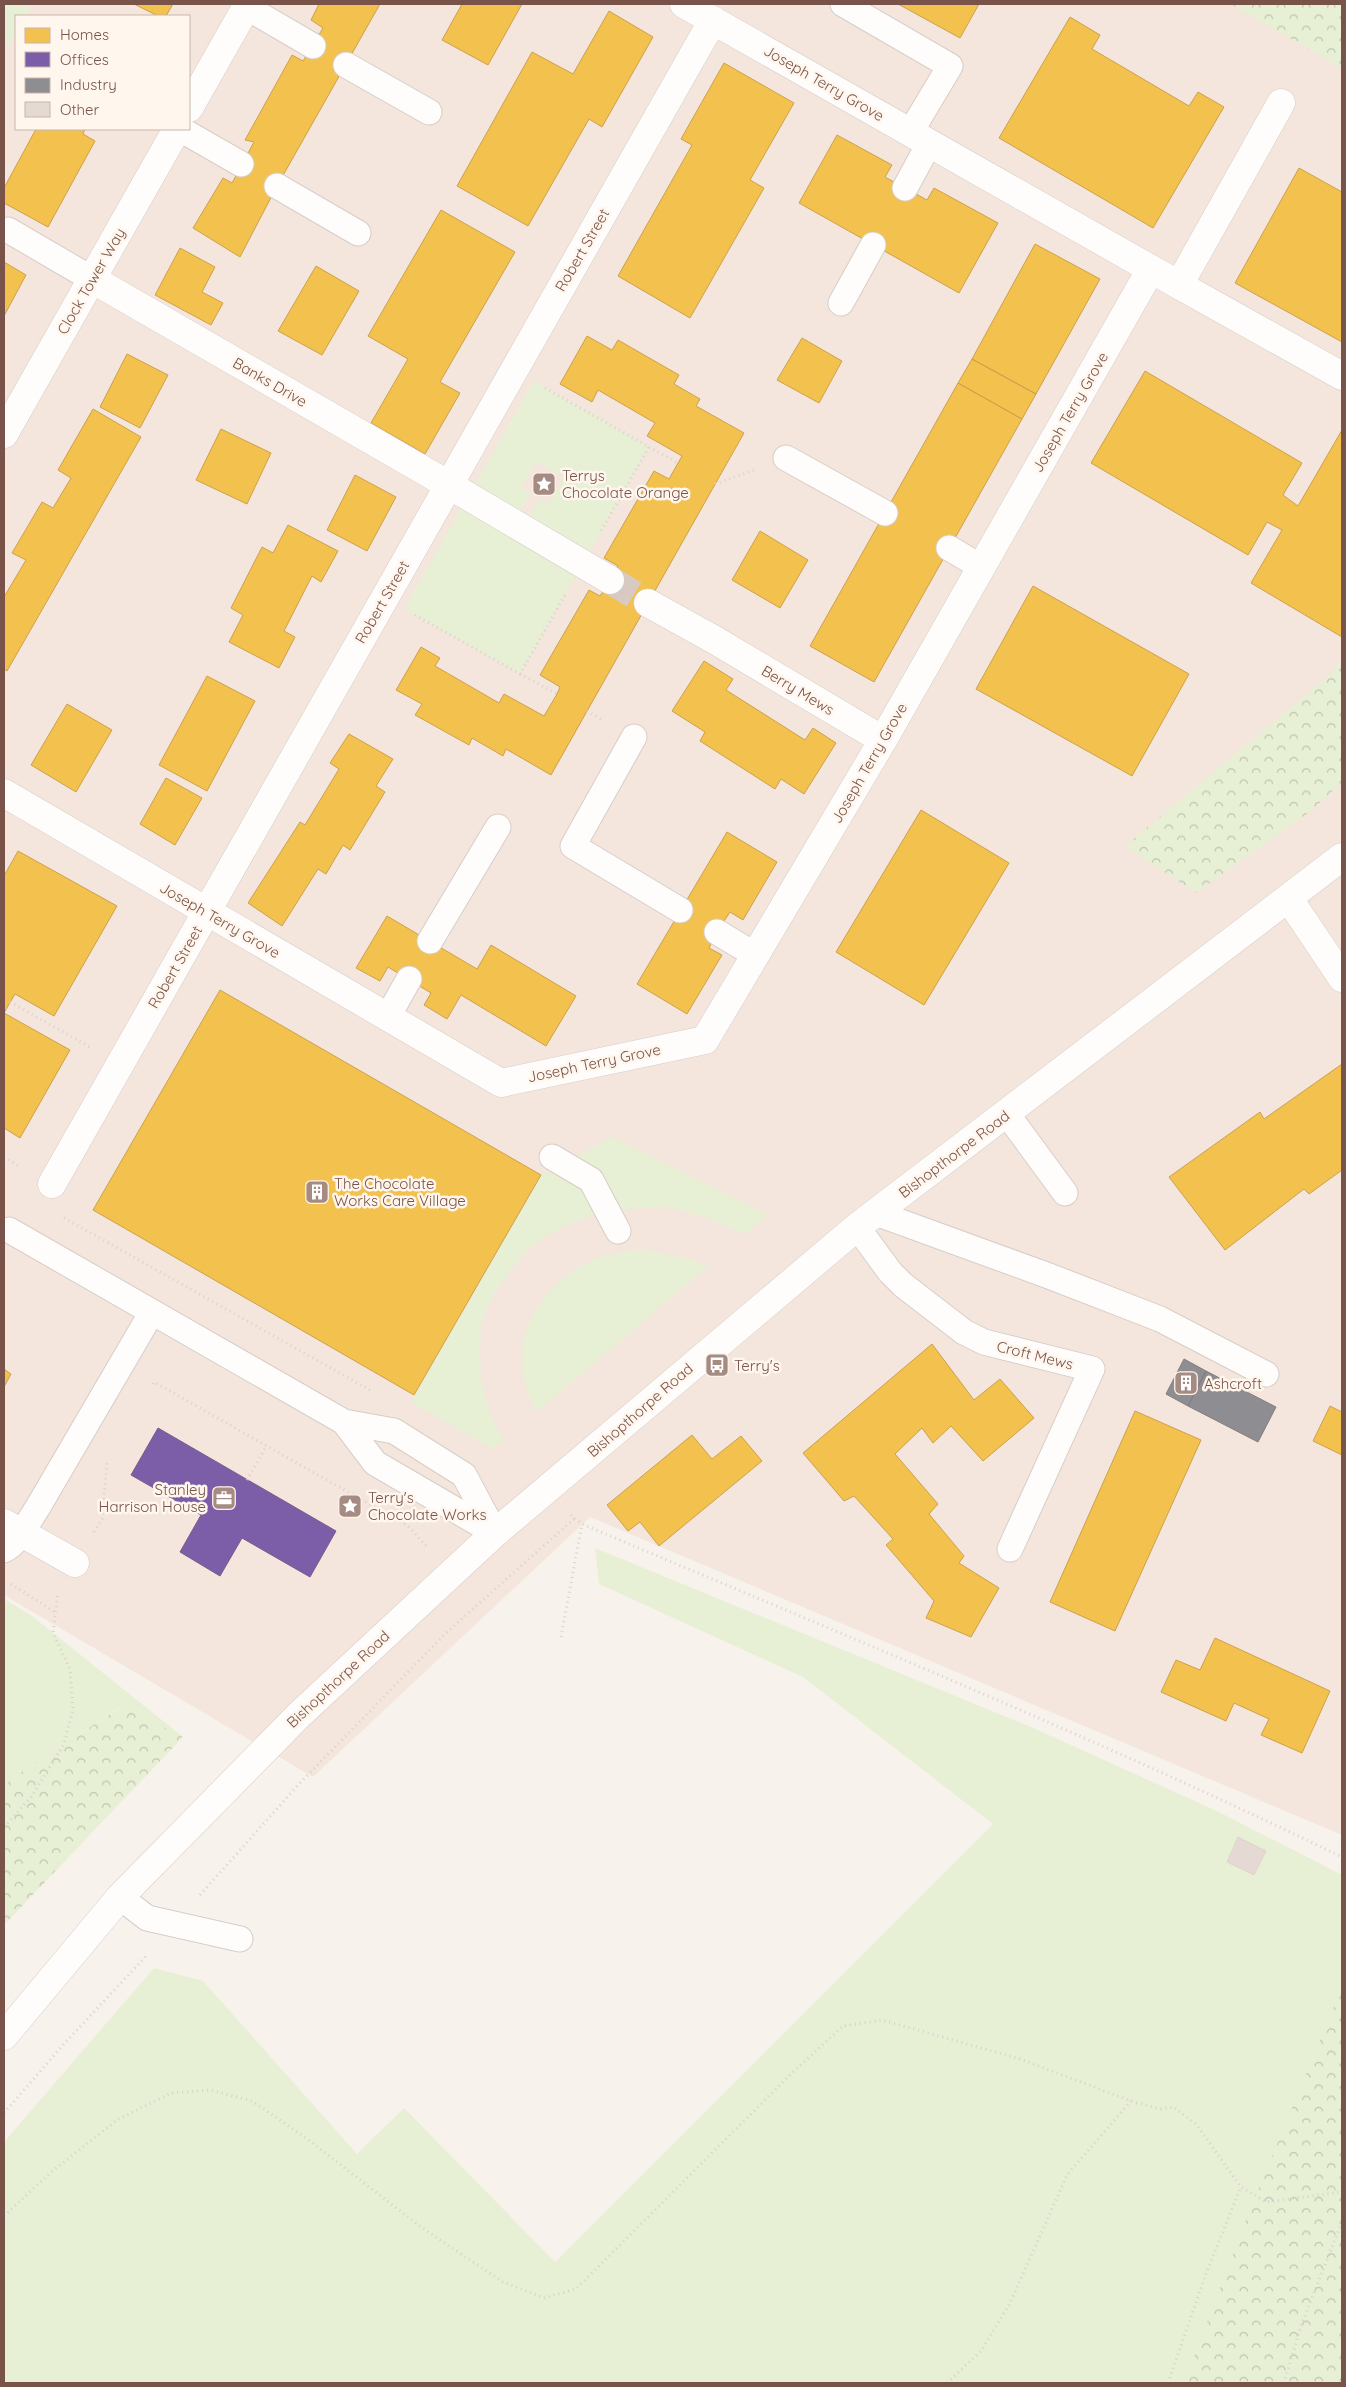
<svg xmlns="http://www.w3.org/2000/svg" width="1346" height="2387" font-family="Quicksand,sans-serif">
<defs>
<pattern id="forest-crowns" width="20" height="18" patternUnits="userSpaceOnUse" patternTransform="scale(1.25)"><rect width="20" height="18" fill="#e7efd5"/><path d="M2 6a3 3 0 1 1 6 0M12 15a3 3 0 1 1 6 0" fill="none" stroke="#c0c4af"/></pattern>
</defs>
<rect width="100%" height="100%" fill="#f8f2ec"/>
<path fill="#f4e6dc" d="M32 4H1342V1835L590 1517 313 1777 4 1595V51L16 30V129H189V16H24Z"/>
<path fill="#e7efd5" fill-rule="evenodd" d="M4 4H32L24 16H16V30L4 51Z
M534 381 649 447 520 674 404 609ZM536 462 564 477 549 503 540 498 523 528 513 523 531 494 521 488Z
M612 1137 768 1215 745 1234C710 1219 676 1204 636 1208 599 1211 556 1225 528 1250 519 1258 511 1270 504 1280 494 1294 484 1309 481 1327 480 1337 480 1348 480 1357 480 1387 488 1415 504 1440L493 1449 411 1402 541 1175Z
M643 1249 687 1258 708 1266 537 1412C528 1395 521 1377 522 1357 522 1314 559 1272 598 1258 612 1253 629 1252 643 1249Z
M595 1548 1031 1727 1219 1812 1342 1875V2107L1252 2383H4V2142L154 1968 203 1981 357 2154 404 2108 555 2262 993 1824 803 1677 599 1584Z
M4 1599 32 1616 183 1737 122 1706 38 1760 4 1785Z"/>
<path fill="url(#forest-crowns)" d="M1230 4H1342V68Z
M1342 660V782L1312 810 1196 893 1125 846 1331 674Z
M123 1706 183 1737 4 1925V1785L38 1760Z
M1342 1987V2383H1184L1247 2217Z"/>
<path fill="#f2c14e" stroke="#cea04c" d="M134 4H173L166 16H158Z
M319 4H380L277 186 240 257 193 228 223 178 232 183 254 142 245 140 292 55 303 61 323 28 311 20Z
M462 4H522L488 65 442 40Z
M898 4H979L960 38Z
M609 11 653 37 602 127 589 119 528 226 457 186 532 52 573 74Z
M1070 17 1100 35 1092 49 1189 106 1198 92 1224 107 1153 228 999 138Z
M724 63 794 103 750 180 764 188 690 318 618 276 692 145 681 139Z
M36 129H85L83 134 95 141 48 227 4 203V188Z
M837 135 892 165 885 177 927 200 934 188 998 223 959 293 799 203Z
M1299 168 1342 192V342L1235 283Z
M441 210 515 252 440 382 460 393 425 454 371 423 408 359 368 336Z
M1035 244 1100 279 1036 394 972 359Z
M180 248 215 267 202 292 223 303 211 325 155 295Z
M4 262 26 275 4 316Z
M316 266 359 291 322 355 278 331Z
M587 336 612 350 618 340 679 375 674 384 700 399 696 406 744 433 551 775 506 749 503 756 472 738 469 745 415 715 422 704 396 690 421 647 440 658 435 666 499 703 504 694 544 716 557 694 560 687 540 675 589 590 600 596 610 580 618 566 604 558 654 471 669 479 682 456 647 436 655 423 598 390 592 402 560 384Z
M802 338 842 361 819 403 777 380Z
M127 354 168 375 140 428 100 407Z
M972 359 1036 394 1022 419 958 383Z
M1145 371 1302 463 1283 495 1298 506 1342 430V637L1251 583 1282 530 1267 522 1248 555 1091 463Z
M958 383 1022 419 874 682 810 646Z
M93 409 141 437 7 671 4 669V597L26 560 12 553 42 502 53 508 71 478 58 470Z
M221 429 271 453 247 504 196 480Z
M355 475 396 497 367 551 327 530Z
M288 525 338 551 321 582 312 576 284 631 295 637 279 668 229 642 243 615 231 608 262 547 273 553Z
M760 531 808 560 780 608 732 580Z
M1033 586 1189 674 1132 776 976 689Z
M704 661 733 679 726 690 805 740 813 728 836 743 804 794 781 779 775 789 700 741 705 732 672 711Z
M207 676 255 701 207 791 159 765Z
M67 704 112 730 76 792 31 765Z
M349 734 393 759 376 786 385 792 350 850 343 845 326 874 318 869 282 926 248 903 300 822 305 825 339 769 330 763Z
M166 778 202 798 175 845 140 824Z
M921 810 1009 863 924 1005 836 952Z
M727 832 777 862 743 920 730 912 717 932 709 948 722 955 687 1014 637 984Z
M18 851 117 906 54 1016 15 994 4 1013 70 1050 20 1138 4 1128V876Z
M387 916 477 969 491 945 576 996 546 1046 461 995 447 1019 424 1005 431 993 388 967 380 981 356 968Z
M220 990 541 1175 414 1395 93 1210Z
M1342 1064V1170L1309 1194 1304 1189 1225 1250 1169 1177 1260 1112 1264 1119Z
M932 1344 974 1400 1000 1379 1034 1418 983 1461 951 1426 933 1443 922 1428 895 1454 938 1504 929 1514 964 1556 959 1563 999 1588 971 1637 926 1618 934 1601 886 1545 893 1539 854 1496 844 1501 803 1453Z
M4 1369 11 1374 4 1387Z
M1330 1406 1342 1412V1455L1313 1441Z
M1135 1411 1201 1440 1115 1631 1050 1602Z
M692 1435 712 1459 741 1436 762 1461 659 1546 640 1522 628 1531 607 1505Z
M1215 1638 1330 1691 1302 1753 1261 1735 1269 1719 1234 1703 1226 1721 1161 1692 1176 1660 1200 1670Z"/>
<path fill="#7b5ea7" stroke="#7a5b8b" d="M158 1428 336 1531 310 1577 242 1538 220 1576 180 1552 201 1515 131 1475Z"/>
<path fill="#8d8d92" stroke="#877c7c" d="M1184 1359 1206 1371 1188 1406 1166 1394Z
M1206 1371 1276 1407 1258 1442 1188 1406Z"/>
<path fill="#e5d9d3" stroke="#e1d4cd" d="M1238 1837 1266 1851 1254 1875 1227 1862Z"/>
<g fill="none" stroke-linecap="round" stroke-linejoin="round">
<path stroke="#d8cac3" stroke-width="28" stroke-dasharray="28 14" stroke-linecap="butt" d="M610 580 648 603"/>
<g stroke="#d7cdc8" stroke-width="27">
<path id="service" d="M843 4 950 66 910 133
M246 7 313 46
M346 65 429 112
M180 129 241 164
M277 186 358 233
M905 188 929 144
M8 230 92 279
M841 303 873 245
M786 458 885 513
M949 548 981 567
M634 737 573 846 680 910
M717 932 755 955
M430 941 498 827
M387 1018 409 979
M1007 1114 1065 1193
M552 1157 591 1180 618 1231
M876 1213 1049 1276 1160 1319 1266 1374
M857 1227 890 1272 903 1285 964 1332 984 1342 1092 1369 1010 1549
M9 1230 344 1422 394 1431 464 1475 495 1533
M344 1422 375 1463 495 1533
M4 1550C19 1543 29 1520 38 1507L152 1312
M120 1897 147 1918 240 1939"/>
</g>
<g stroke="#d7cdc8" stroke-width="29">
<path id="pedestrian" d="M1179 285 1342 376
M449 485 610 580
M648 603 713 639
M4 1523 75 1563"/>
</g>
<g stroke="#d7cdc8" stroke-width="29">
<path id="minor" d="M189 108 248 4
M1151 269 1179 285 1281 103
M92 279 449 485
M4 434 177 129
M713 639 883 740
M4 793 501 1083 705 1040 883 740 1151 269 684 4
M1289 899 1342 978
M52 1184 713 20"/>
</g>
<g stroke="#d7cdc8" stroke-width="29">
<path id="tertiary" d="M4 2036 120 1897 299 1715 495 1533 857 1227 1342 857"/>
</g>
<path stroke="#dad0cd" stroke-width="3" stroke-dasharray="1 4" stroke-linecap="butt" d="M545 388 649 447 600 533
M649 447 678 463
M715 484 754 470
M415 615 520 674 565 595
M520 674 557 694
M587 711 604 721
M10 1002 90 1047
M4 1157 21 1167
M64 1218 370 1390
M153 1384 154 1382 408 1526 427 1547
M247 1480 267 1445
M571 1515 582 1524C836 1632 1093 1736 1342 1857
M94 1532 102 1519 107 1463
M11 1584 55 1612
M561 1637 582 1524
M4 1827 32 1796 64 1744 73 1709 70 1669 53 1633 58 1593
M200 1895 299 1784 447 1632 575 1518
M4 2113 63 2045 148 1954
M4 2216 50 2173 117 2120 171 2093 211 2090 252 2101 306 2138 421 2227 503 2282 544 2298 576 2289 792 2073 843 2026 882 2020 1020 2059 1131 2101 1160 2109 1173 2107 1196 2124 1241 2187 1266 2202 1342 2192
M947 2383 981 2351 1010 2303 1067 2175 1131 2101
M1168 2383 1207 2271 1241 2187
M1284 2383 1302 2323 1342 2222"/>
<use href="#service" stroke="#fefdfc" stroke-width="25"/>
<use href="#pedestrian" stroke="#fefdfc" stroke-width="28"/>
<use href="#minor" stroke="#fefdfc" stroke-width="28"/>
<use href="#tertiary" stroke="#fefdfc" stroke-width="28"/>
</g>
<defs>
<g id="sight-square" transform="scale(1.25)"><rect x="-9" y="-9" width="18" height="18" rx="4" fill="#a58b82" stroke="#fff6ee"/><path d="M0-6L1.8-2.2L6-1.7L2.9 1.2L3.7 5.4L0 3.3L-3.7 5.4L-2.9 1.2L-6-1.7L-1.8-2.2Z" fill="#fff"/></g>
<g id="building-square" transform="scale(1.25)"><rect x="-9" y="-9" width="18" height="18" rx="4" fill="#a58b82" stroke="#fff6ee"/><path d="M-4-6H4V6H1V3H-1V6H-4ZM-2.5-4.3h1.7v1.8h-1.7ZM.8-4.3h1.7v1.8H.8ZM-2.5-1h1.7V.8h-1.7ZM.8-1h1.7V.8H.8Z" fill="#fff"/></g>
<g id="bus-square" transform="scale(1.25)"><rect x="-9" y="-9" width="18" height="18" rx="4" fill="#a58b82" stroke="#fff6ee"/><path d="M-5-6H5V4H4V6H2V4H-2V6H-4V4H-5ZM-3.5-4V0h7V-4ZM-3.5 1.2v1.5H-2V1.2ZM2 1.2v1.5H3.5V1.2Z" fill="#fff"/></g>
<g id="office-square" transform="scale(1.25)"><rect x="-9" y="-9" width="18" height="18" rx="4" fill="#a58b82" stroke="#fff6ee"/><path d="M-6-3h4V-5.5h4V-3h4V5H-6ZM-1-4.5V-3h2v-1.5ZM-6 0V1H6V0Z" fill="#fff"/></g>
</defs>
<g fill-rule="evenodd">
<use href="#sight-square" x="544" y="484"/>
<use href="#building-square" x="317" y="1192"/>
<use href="#bus-square" x="717" y="1365"/>
<use href="#building-square" x="1186" y="1383"/>
<use href="#office-square" x="224" y="1498"/>
<use href="#sight-square" x="350" y="1506"/>
</g>
<g text-anchor="middle" dominant-baseline="central" stroke-width="5" stroke-linejoin="round" paint-order="stroke">
<g font-size="15" fill="#795349" stroke="#fff6ee">
<text transform="translate(824 83) rotate(30)">Joseph Terry Grove</text>
<text transform="translate(582 250) rotate(-60)">Robert Street</text>
<text transform="translate(91 281) rotate(-60)">Clock Tower Way</text>
<text transform="translate(270 382) rotate(30)">Banks Drive</text>
<text transform="translate(1070 412) rotate(-60)">Joseph Terry Grove</text>
<text transform="translate(382 602) rotate(-60)">Robert Street</text>
<text transform="translate(798 690) rotate(31)">Berry Mews</text>
<text transform="translate(869 763) rotate(-60)">Joseph Terry Grove</text>
<text transform="translate(220 920) rotate(30)">Joseph Terry Grove</text>
<text transform="translate(175 967) rotate(-60)">Robert Street</text>
<text transform="translate(594 1063) rotate(-12)">Joseph Terry Grove</text>
<text transform="translate(954 1154) rotate(-37)">Bishopthorpe Road</text>
<text transform="translate(1035 1355) rotate(14)">Croft Mews</text>
<text transform="translate(640 1410) rotate(-41)">Bishopthorpe Road</text>
<text transform="translate(338 1679) rotate(-43)">Bishopthorpe Road</text>
</g>
<g font-size="15" fill="#795349" stroke="#fff6ee" text-anchor="start">
<text x="562" y="475">Terrys<tspan x="562" dy="17">Chocolate Orange</tspan></text>
<text x="334" y="1183">The Chocolate<tspan x="334" dy="17">Works Care Village</tspan></text>
<text x="734" y="1365">Terry's</text>
<text x="1204" y="1383">Ashcroft</text>
<text x="206" y="1489" text-anchor="end">Stanley<tspan x="206" dy="17">Harrison House</tspan></text>
<text x="368" y="1497">Terry's<tspan x="368" dy="17">Chocolate Works</tspan></text>
</g>
</g>
<rect width="1346" height="2387" fill="none" stroke="#795349" stroke-width="10"/>
<rect x="15" y="15" width="175" height="115" fill="#fff6ee" stroke="#c9b5ac"/>
<rect x="25" y="28" width="25" height="15" fill="#f2c14e" stroke="#c9b5ac"/>
<text x="60" y="40" font-size="15" fill="#795349">Homes</text>
<rect x="25" y="52" width="25" height="15" fill="#7b5ea7" stroke="#c9b5ac"/>
<text x="60" y="65" font-size="15" fill="#795349">Offices</text>
<rect x="25" y="78" width="25" height="15" fill="#8d8d92" stroke="#c9b5ac"/>
<text x="60" y="90" font-size="15" fill="#795349">Industry</text>
<rect x="25" y="102" width="25" height="15" fill="#e5d9d3" stroke="#c9b5ac"/>
<text x="60" y="115" font-size="15" fill="#795349">Other</text>
</svg>
